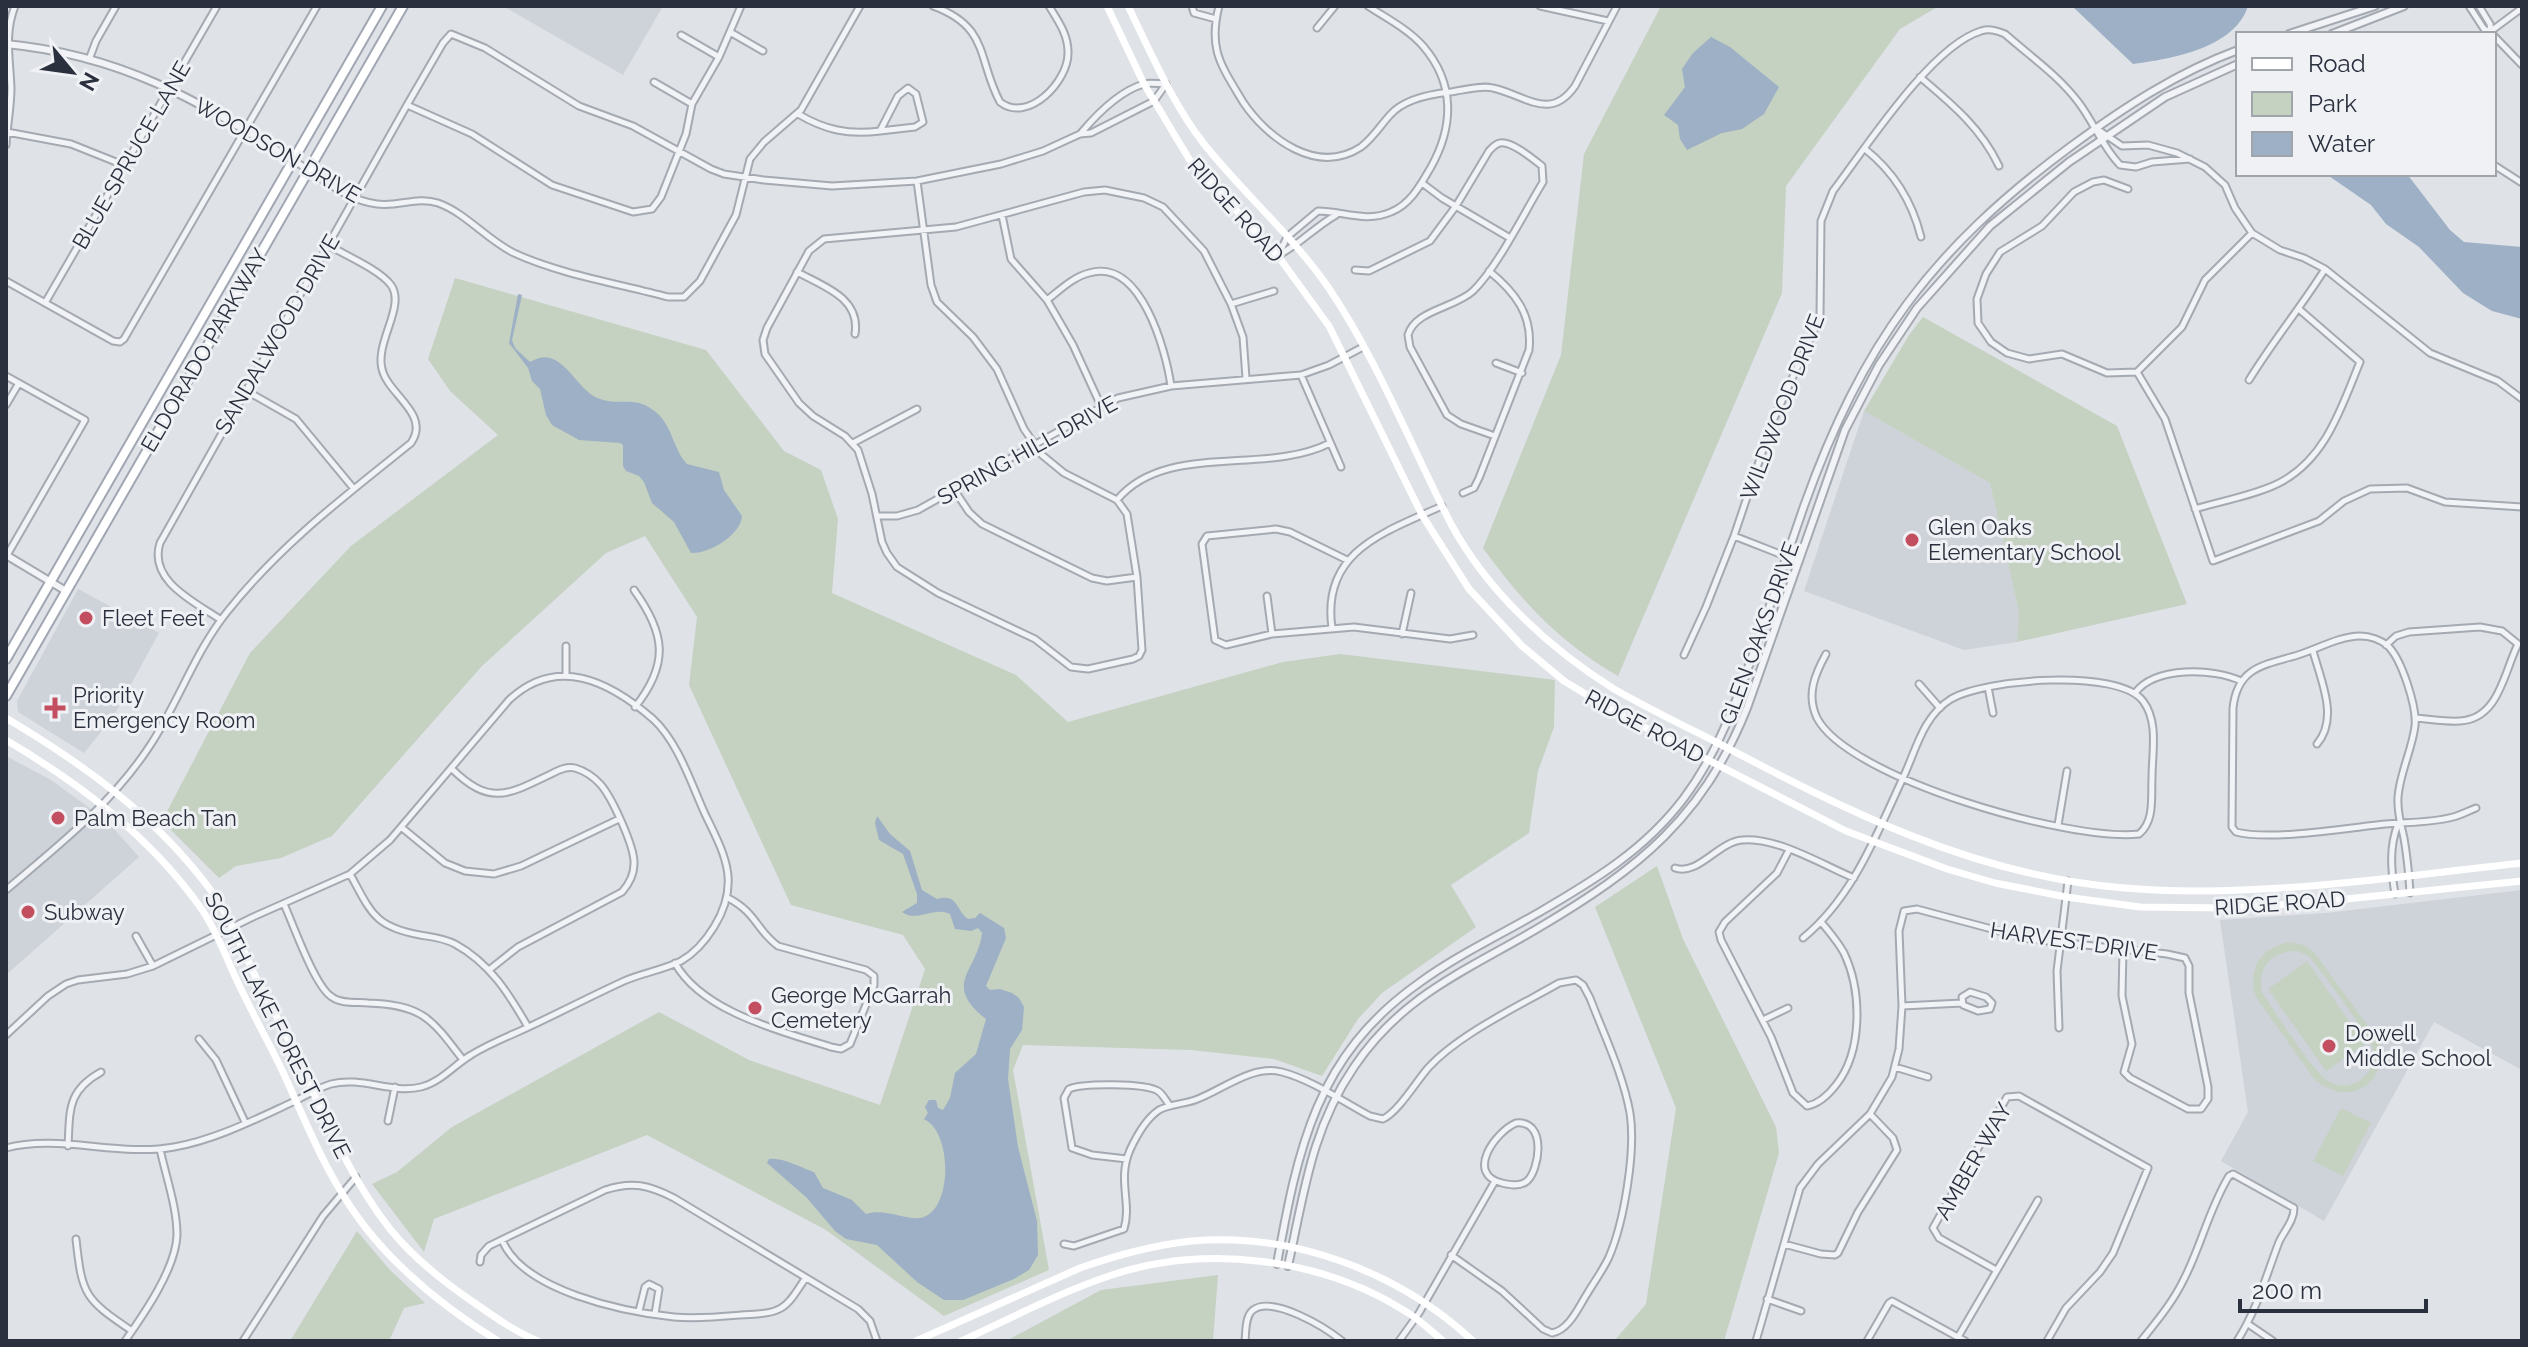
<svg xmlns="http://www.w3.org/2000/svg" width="2528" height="1347" font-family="Raleway,sans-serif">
<rect width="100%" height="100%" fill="#dfe2e7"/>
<path fill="#ced2d9" d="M503 6H663L623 75Z
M1864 411 1990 483 2019 612 2017 642 1964 650 1804 591Z
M78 589 159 633 113 717 84 753 18 712 17 701Z
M6 756 51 780 106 820 139 857 6 975Z
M2522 890V1070L2434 1022 2324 1221 2221 1161 2248 1112 2220 920 2326 913Z"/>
<path fill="#c5d1c1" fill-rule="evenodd" d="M1661 6H1939L1900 29 1786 186 1782 293 1618 676C1560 643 1522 602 1483 548L1561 355 1584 154Z
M455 278 706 350 784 451 821 470 838 519 832 593 1016 675 1068 722 1283 662 1340 654 1555 680 1554 727 1538 771 1529 833 1451 885 1476 927 1382 993 1358 1019 1322 1076 1274 1059 1191 1050 1023 1045 1013 1070 1049 1270 944 1316 826 1230 647 1135 434 1219 424 1252 372 1184 397 1172 452 1127 659 1012 749 1060 880 1105 925 969 903 935 791 905 689 685 697 617 645 536 606 553 482 666 332 836 281 858 236 866 219 878 162 821 250 653 351 546 498 435 450 391 428 359Z
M1923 317 2117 426 2187 604 2017 642 2019 612 1990 483 1864 411 1909 335Z
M1657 866 1683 939 1776 1127 1779 1153 1724 1341H1614L1646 1304 1676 1108 1595 907Z
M2291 942 2303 945 2314 952 2381 1044C2385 1087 2348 1107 2315 1080L2256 997C2247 968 2261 947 2291 942ZM2290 951C2296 951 2303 952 2308 956 2315 961 2369 1036 2372 1046 2381 1071 2352 1096 2328 1081 2312 1071 2275 1011 2262 993 2257 970 2268 955 2290 951Z
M2307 961 2365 1044 2326 1071 2268 989Z
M2341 1108 2371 1123 2343 1176 2313 1161Z
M357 1231 389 1269 425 1303 404 1308 389 1341H290Z
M1218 1275 1213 1341H1006L1101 1290Z"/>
<path fill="#9db0c5" d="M2072 6H2248C2235 48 2171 59 2133 64Z
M1711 37 1730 47 1779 87 1764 114 1742 129 1722 133 1687 150 1680 139 1678 125 1664 115 1685 87 1682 69 1693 53Z
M2326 174H2407L2450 230 2464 242 2522 247V319L2492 311 2463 293 2419 247 2386 224 2371 205Z
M518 294 522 295 512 340 515 348 530 362C562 342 574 390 600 399 623 407 636 393 659 415 672 428 674 450 687 464L719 472 724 490 742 516C741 535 709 554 691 553L674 522 652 503 644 482 639 476 626 471 623 466V445L620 443 579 440 552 425 546 415 540 389 532 381 528 368 509 343Z
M877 816 890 834 910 851 922 890 937 899C958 893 955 909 968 919L975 918 980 913 1004 928 1006 938 986 986 990 990 1000 989 1012 993 1019 998 1024 1007 1022 1030 1010 1049 1008 1079 1018 1147 1037 1221 1038 1255 1029 1270 1014 1279 963 1300H944L917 1282 877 1245 846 1239 835 1231 807 1198 767 1163 769 1159C783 1157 799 1167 814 1172L823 1188 852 1200 866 1214C887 1207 911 1224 926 1216 952 1204 952 1132 924 1119L928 1113 925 1107 929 1100H936L938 1108 943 1110 950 1098 955 1073 976 1054 986 1019C941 984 978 971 982 933L978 928 971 931 955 929 950 914C933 906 917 923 902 912L917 903V894L903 854 879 840 875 823Z"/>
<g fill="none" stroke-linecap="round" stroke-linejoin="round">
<g stroke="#a5a9b1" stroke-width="9">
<path id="minor" d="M933 6C990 27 977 59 1000 102 1028 124 1069 81 1068 52 1068 34 1058 21 1049 6
M1192 6 1194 13 1216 19
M1219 6C1208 50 1221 65 1243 102 1267 138 1317 176 1361 147 1373 138 1380 126 1390 115 1404 99 1430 94 1451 92 1464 90 1481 85 1493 88 1525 95 1550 122 1575 86L1617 6
M1540 6 1608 21
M2469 6 2484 29 2492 33
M2479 6 2490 24 2491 31
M1317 28 1335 6
M730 32 763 51
M2487 34 2522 8
M681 35 719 57
M2494 36 2522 65
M90 57 96 41 116 6
M1920 77C1952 104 1981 128 1999 166
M654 82 692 104
M908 88 916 94 923 122 915 127 880 131 898 96Z
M407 105 472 134 552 185 633 212 652 209 661 197 686 134 692 104 719 57 741 6
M798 114C825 130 848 135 880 131
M2097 129 2122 146 2148 145 2177 153 2205 167 2225 185 2235 208 2252 233 2280 250 2304 258 2325 269 2430 353 2498 381 2522 399
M7 132 71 144 126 166
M1081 133C1097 114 1119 91 1144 84 1150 82 1159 84 1165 84
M6 145C7 126 11 107 11 88 10 59 4 34 15 6
M1865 149C1894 172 1912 201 1921 237
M291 159C319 175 344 200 377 204 399 207 417 196 438 203 466 213 487 240 514 253 559 274 620 284 668 297H684L700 281 736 215 750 159 764 142 801 110 860 6
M2494 165 2522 183
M917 181 931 285 937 302 973 337 997 369 1024 429 1042 455 1064 473 1117 500 1127 514 1137 577 1142 650 1139 656 1133 659 1088 669 1071 667 1035 639 938 593 897 567 887 553 882 542 872 494 858 450 845 436 813 416 799 403 765 354 763 340 767 328 809 251 824 239 956 227 1084 192 1105 190 1144 198 1163 207 1204 251 1231 304 1243 337 1246 378
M1422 183 1442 198 1510 238
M2128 189 2104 180 2093 182 2074 192 2042 226 2000 252 1986 274 1977 299 1978 323 1991 342 2007 353 2029 359 2062 354 2107 373 2137 372 2182 327 2205 280 2252 233
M1002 215 1011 259 1047 300 1073 345 1101 406
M1279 255C1300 244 1315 227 1336 215
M1278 256 1287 237 1318 211C1342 211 1366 223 1391 212 1411 204 1421 184 1431 167 1454 126 1455 83 1423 46 1408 29 1386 18 1368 6
M1355 270 1369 271 1430 241 1456 206 1489 151C1492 148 1495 144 1500 143 1512 141 1533 159 1542 166L1543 182C1524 213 1497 268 1473 291 1455 308 1415 310 1408 335L1410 347 1447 415 1461 424 1495 436
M797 272C823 286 861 298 855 334
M6 281 113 341 120 342 124 339 317 6
M1047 300C1060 290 1073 277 1089 273 1141 257 1166 351 1171 386
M45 303 217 6
M1231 304 1274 291
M1496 363 1522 373
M2137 372 2165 419 2213 561 2319 521 2344 501 2370 489 2407 488 2445 502 2522 507
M1301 375 1341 467
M6 376 85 420 6 557
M2249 380C2273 341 2301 307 2325 269
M245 390 296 419 354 489
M6 405 19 383
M853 443 917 409
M955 491 969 512 982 524 1092 578 1107 581 1137 577
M1463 493 1474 488 1479 478 1529 350C1533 315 1515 292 1489 271
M1117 500C1166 441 1266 476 1330 443
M2195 509C2221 501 2256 495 2279 483 2326 459 2341 408 2360 362L2300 310
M877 516H897L918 510 1118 398 1171 386 1301 375 1329 365 1363 347
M1734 536 1798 561
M1347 560 1290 532 1276 529 1207 536 1202 544 1215 640 1226 645 1272 634 1354 627 1450 639 1473 635
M634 590C665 633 670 663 635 707
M1267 596 1272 634
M221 620C195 602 148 581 160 543L407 105 443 43 451 34 485 48 579 106 633 126 711 169 724 174 764 180 832 186 917 181 1001 164 1043 151 1080 134 1091 133 1154 101 1166 84
M1332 628C1321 551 1385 532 1442 506
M1402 634 1411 593
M2386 645 2396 636 2409 632 2480 627 2502 631 2518 644C2504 672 2499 719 2460 721 2446 722 2430 719 2415 718
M566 646V675
M2313 651C2321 681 2339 718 2317 744
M1684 655 1706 607 1734 536 1772 423 1820 317 1821 221 1833 191C1865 149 1931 46 1981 31 1990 28 1997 31 2005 34 2030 56 2059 76 2079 103 2094 123 2102 146 2120 165L2136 167 2152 162 2190 159
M1919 684 1940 708
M1988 687 1993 713
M2135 693C2155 666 2214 668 2241 681
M452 769C490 806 508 795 551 774 559 770 567 766 575 768 585 771 594 777 601 785 612 798 635 847 634 864 634 875 629 884 622 892L518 947 489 970
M2058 825 2067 771
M401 827 445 863 465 871 494 874 521 866 619 819
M1789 850 1777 873 1725 922 1719 932 1721 940 1771 1037 1793 1093 1807 1106C1819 1104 1829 1094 1836 1085 1863 1051 1862 991 1844 953 1838 942 1830 933 1822 923
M1675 868C1698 876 1718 842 1742 840 1775 836 1823 865 1854 878
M350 874C371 912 374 927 420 935 432 937 444 938 455 944 490 963 509 994 528 1027
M6 890C59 845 113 803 151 744 179 701 195 652 227 612 280 545 345 496 411 443 431 414 388 395 382 369 375 342 406 306 391 285 380 270 345 255 328 245
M2410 893C2409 875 2407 856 2404 838 2401 824 2397 813 2398 797 2400 772 2412 750 2415 726 2417 707 2402 660 2388 646 2381 640 2370 636 2360 636 2338 636 2312 652 2291 657 2258 666 2237 671 2233 708L2232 827 2236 832C2271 841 2347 828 2385 824 2407 822 2431 823 2453 817 2461 815 2468 811 2476 808
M2395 894C2391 870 2389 847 2398 824
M284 904C293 924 315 987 332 997 341 1004 357 1002 368 1003 423 1005 432 1019 463 1060
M136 936 153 966
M1803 938C1852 898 1876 836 1902 780 1916 751 1922 717 1951 699 1985 679 2118 668 2143 701 2159 722 2152 753 2152 778 2151 797 2155 821 2139 834 2072 842 1849 779 1817 718 1806 695 1815 674 1826 654
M675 963C702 1012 781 1031 831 1047L841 1049 850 1044 874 985V976L866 970 778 946C756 930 757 913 728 898
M1970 992 1986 997 1992 1003 1990 1009 1978 1011 1963 1005 1962 997Z
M1902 1006 1962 1003
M1763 1020 1788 1008
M2059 1028 2057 971 2068 881
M6 1035 48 996 66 984 78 980 127 974 153 966 253 917 350 874 390 840 509 700C557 655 609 681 653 719 678 742 691 783 705 814 725 855 741 883 714 927 706 940 695 953 681 961 663 970 642 973 624 981 589 997 555 1015 520 1031 504 1038 487 1045 471 1055 454 1065 441 1082 421 1087 391 1094 362 1076 331 1084 318 1088 305 1096 293 1102 256 1119 215 1140 174 1147 119 1157 59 1134 6 1148
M199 1039 216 1060 245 1122
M1895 1067 1928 1077
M388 1121 395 1087
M1516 1123C1548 1120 1539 1171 1527 1181 1520 1187 1510 1185 1502 1183 1465 1174 1495 1132 1516 1123Z
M68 1146C70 1110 67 1091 101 1072
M1127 1159 1092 1155 1072 1148 1064 1098 1069 1089C1082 1083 1145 1083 1158 1091 1163 1094 1166 1101 1170 1106
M76 1239C82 1296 85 1299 132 1331
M502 1240C523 1291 624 1312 674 1317 696 1319 718 1317 741 1315 752 1314 766 1315 777 1310 790 1305 797 1290 805 1279
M1064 1244 1074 1246 1124 1229C1132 1203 1117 1180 1130 1150 1136 1137 1147 1118 1159 1110 1170 1104 1184 1104 1195 1100 1221 1091 1252 1064 1282 1072 1312 1080 1342 1101 1370 1116L1383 1119C1398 1112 1416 1082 1428 1068 1459 1034 1519 1006 1559 983L1576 980 1583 985 1590 998C1604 1035 1623 1074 1630 1113 1636 1151 1624 1222 1609 1257 1603 1270 1594 1282 1587 1294 1578 1308 1569 1330 1552 1333L1543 1329 1502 1291 1451 1255
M1784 1244 1821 1254 1835 1255 1838 1253 1858 1212 1897 1150 1893 1138 1870 1114
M480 1262 481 1255 489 1246 605 1190C632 1181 649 1185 674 1198L858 1309 870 1321 877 1341
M1996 1270 1939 1238 1933 1228 2007 1097 2019 1096 2148 1168 2113 1253 2100 1272 2066 1308 2047 1341
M1767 1299 1801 1311
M639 1311 645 1287 649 1284 659 1289 655 1314
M2248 1324 2273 1341
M1958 1337 2038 1200
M125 1341C144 1314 176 1268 177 1235 177 1207 166 1177 160 1149
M243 1341 323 1216 356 1177
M1245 1341C1246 1332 1245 1316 1253 1310 1273 1295 1326 1328 1342 1341
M1399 1341 1419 1313 1495 1181
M1756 1341 1800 1188 1818 1164 1870 1114 1892 1077 1899 1049 1902 1006 1899 931 1904 911 1917 909 2029 939 2167 954 2185 958 2189 966V993L2208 1087V1099L2201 1109H2188L2130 1078 2124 1072 2132 1044 2122 996 2123 950
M1867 1341 1889 1303 1892 1301 1965 1341
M2141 1341C2157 1321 2173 1302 2184 1279 2201 1246 2209 1209 2229 1176L2233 1174 2294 1208C2294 1221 2284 1231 2279 1242 2266 1276 2257 1310 2237 1341"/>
</g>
<g stroke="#a5a9b1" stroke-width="10">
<path id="tertiary" d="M2289 34 2375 6
M2332 34 2404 6
M6 44C121 55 196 99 291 159
M6 555 66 591
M1277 1264C1298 1148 1316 1056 1419 983 1456 956 1498 936 1538 913 1593 881 1645 850 1684 798 1720 750 1739 694 1759 637 1774 593 1789 550 1804 506 1862 344 1931 250 2070 147 2123 108 2176 73 2238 50
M1288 1266C1304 1194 1311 1130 1354 1067 1403 994 1468 970 1540 927 1638 869 1704 817 1747 708L1845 430 1879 365 1917 308 1990 226 2069 162 2165 97 2238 64"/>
</g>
<g stroke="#a0a7b2" stroke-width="12">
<path id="primary" d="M6 659 382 6
M6 696 403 6"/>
</g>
<use href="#minor" stroke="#f2f3f6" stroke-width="5"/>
<use href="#tertiary" stroke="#f2f3f6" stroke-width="6"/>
<path stroke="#fff" stroke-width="7" d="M1107 6 1144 84 1189 159 1278 256 1329 326 1422 515 1469 589 1522 646 1564 681 1617 713 1846 831 1947 869 1995 883 2066 897 2140 907 2226 908 2307 903 2522 881
M1128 6C1151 53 1172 103 1204 144 1243 193 1292 235 1328 287 1377 359 1411 446 1451 524 1488 592 1549 648 1614 689 1647 708 1682 725 1716 742 1847 811 1974 876 2124 888 2256 899 2391 877 2522 863
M6 718C85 765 157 817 212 892 232 920 244 954 259 984 272 1009 286 1033 298 1059 325 1117 350 1178 390 1229 414 1259 445 1283 476 1304 496 1318 516 1332 538 1341
M6 740C80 784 147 834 198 904 217 930 228 963 242 991 255 1018 270 1045 283 1072 307 1125 329 1181 365 1227 402 1274 448 1310 498 1341
M916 1341 1080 1268C1117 1255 1153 1245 1192 1241 1293 1232 1399 1272 1473 1341
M961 1341C1010 1319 1060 1292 1112 1275 1206 1244 1321 1258 1405 1311 1419 1319 1431 1331 1443 1341"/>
<use href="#primary" stroke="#fff" stroke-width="8"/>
</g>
<g fill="#c34e5f" stroke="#eff1f5" stroke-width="3">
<circle cx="1912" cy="540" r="8"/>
<circle cx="86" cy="618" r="8"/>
<path d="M51 696h8v8h8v8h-8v8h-8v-8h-8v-8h8z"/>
<circle cx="58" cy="818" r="8"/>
<circle cx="28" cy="912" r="8"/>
<circle cx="755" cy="1008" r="8"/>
<circle cx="2329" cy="1046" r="8"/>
</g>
<g text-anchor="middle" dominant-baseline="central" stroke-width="6" stroke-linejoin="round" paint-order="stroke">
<g font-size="22" fill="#2a303d" stroke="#eff1f5">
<text transform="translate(278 150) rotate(30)">WOODSON DRIVE</text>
<text transform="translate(131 155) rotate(-60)">BLUE SPRUCE LANE</text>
<text transform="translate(1236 210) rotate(48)">RIDGE ROAD</text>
<text transform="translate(277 334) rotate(-60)">SANDALWOOD DRIVE</text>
<text transform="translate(204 350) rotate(-60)">ELDORADO PARKWAY</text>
<text transform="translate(1782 407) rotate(-69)">WILDWOOD DRIVE</text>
<text transform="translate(1027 450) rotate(-29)">SPRING HILL DRIVE</text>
<text transform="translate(1759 633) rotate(-70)">GLEN OAKS DRIVE</text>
<text transform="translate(1645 726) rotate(28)">RIDGE ROAD</text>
<text transform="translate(2280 903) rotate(-4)">RIDGE ROAD</text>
<text transform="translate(2074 941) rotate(8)">HARVEST DRIVE</text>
<text transform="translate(278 1025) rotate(63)">SOUTH LAKE FOREST DRIVE</text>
<text transform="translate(1973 1161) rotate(-60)">AMBER WAY</text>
</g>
<g font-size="22" fill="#2a303d" stroke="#eff1f5" text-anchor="start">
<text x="1928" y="527">Glen Oaks<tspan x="1928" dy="25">Elementary School</tspan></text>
<text x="102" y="618">Fleet Feet</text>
<text x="73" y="695">Priority<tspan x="73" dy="25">Emergency Room</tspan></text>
<text x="74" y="818">Palm Beach Tan</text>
<text x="44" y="912">Subway</text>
<text x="771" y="995">George McGarrah<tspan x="771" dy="25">Cemetery</tspan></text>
<text x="2345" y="1033">Dowell<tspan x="2345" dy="25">Middle School</tspan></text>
</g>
</g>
<rect width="2528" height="1347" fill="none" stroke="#2a303d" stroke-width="16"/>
<rect x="2236" y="32" width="260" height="144" fill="#eff1f5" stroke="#a0a4ab" stroke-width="2"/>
<rect x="2252" y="58" width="40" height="12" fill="#ffffff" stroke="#a0a4ab" stroke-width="2"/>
<text x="2308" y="72" font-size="24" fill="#2a303d">Road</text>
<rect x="2252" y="92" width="40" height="24" fill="#c5d1c1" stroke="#a0a4ab" stroke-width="2"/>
<text x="2308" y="112" font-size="24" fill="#2a303d">Park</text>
<rect x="2252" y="132" width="40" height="24" fill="#9db0c5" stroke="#a0a4ab" stroke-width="2"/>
<text x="2308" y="152" font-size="24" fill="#2a303d">Water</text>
<g transform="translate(72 72) rotate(119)" stroke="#eff1f5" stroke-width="6" paint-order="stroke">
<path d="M0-6L14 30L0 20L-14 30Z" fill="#2a303d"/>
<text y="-12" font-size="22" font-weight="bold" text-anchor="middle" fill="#2a303d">N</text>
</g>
<path d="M2240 1299v12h186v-12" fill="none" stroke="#2a303d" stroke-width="4"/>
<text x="2252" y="1299" font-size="24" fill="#2a303d" stroke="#eff1f5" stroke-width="6" paint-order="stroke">200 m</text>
</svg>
